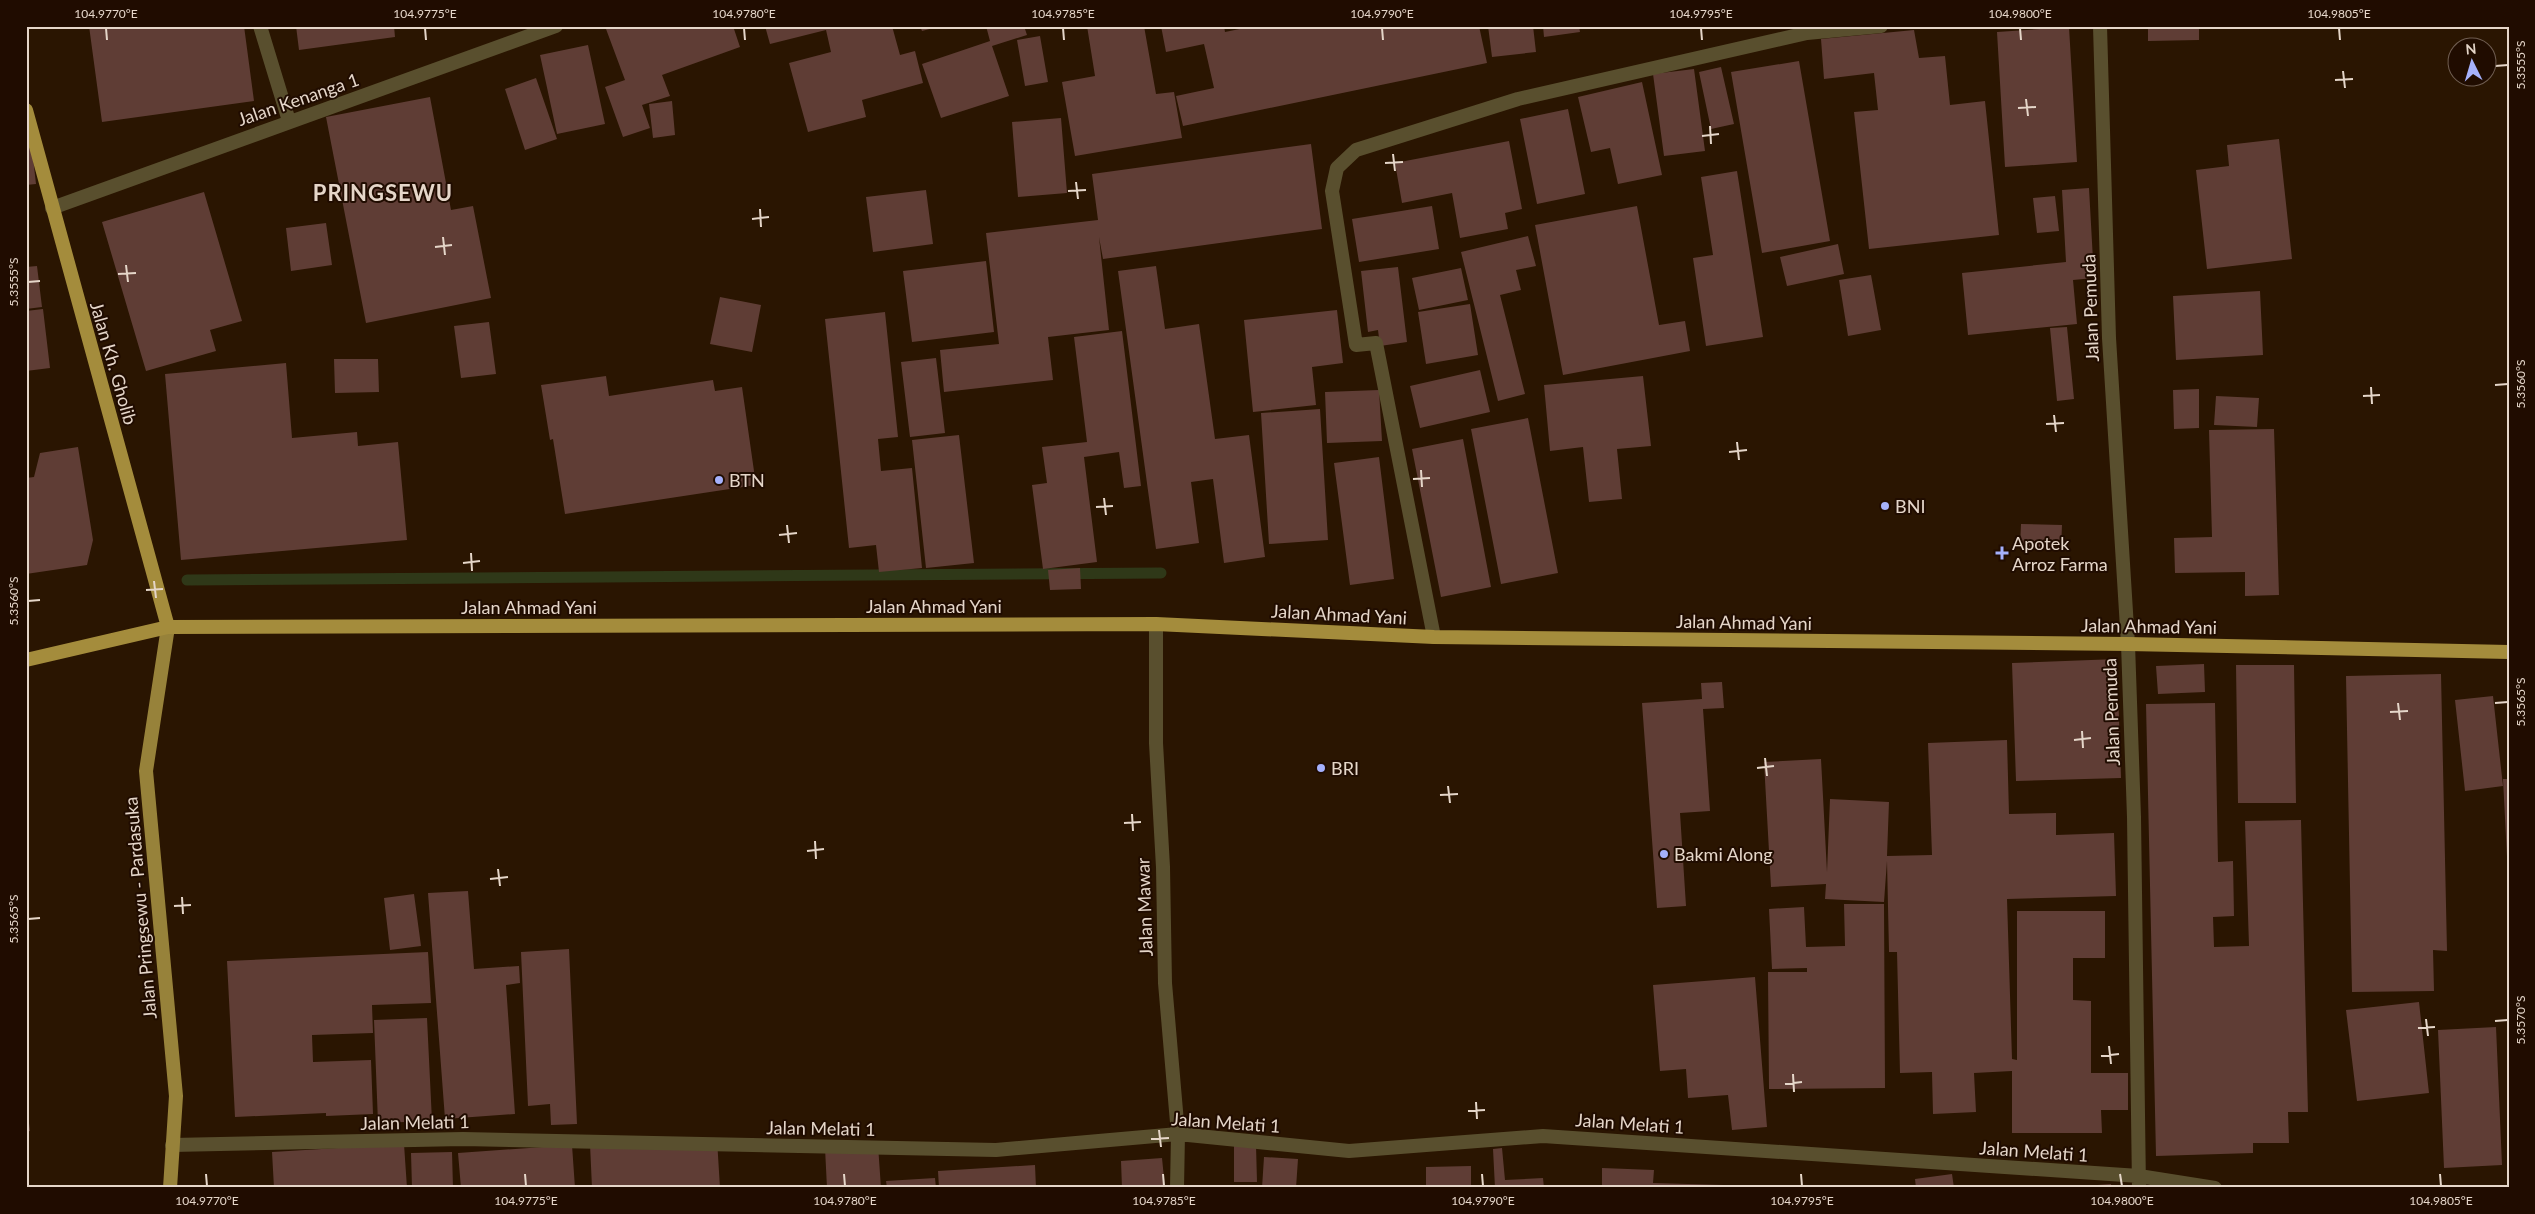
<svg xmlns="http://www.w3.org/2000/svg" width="2535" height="1214" font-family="Lato,sans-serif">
<rect width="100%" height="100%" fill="#2a1501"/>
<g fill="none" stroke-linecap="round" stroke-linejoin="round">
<path stroke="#2f3818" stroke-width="11" d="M187 580 1161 573"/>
</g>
<path fill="#5f3d35" d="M89 26H244L254 101 102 122Z
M296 26H394L395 37 299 50Z
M613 26H733L740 47 662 75 670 96 642 105 650 128 623 137 605 87 625 80 606 29Z
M765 26H892L900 55 915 51 923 83 862 100 866 117 808 132 789 63 831 52 826 30 770 44Z
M920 26H937V27L922 31Z
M986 26H1024L1027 35 992 46 1009 96 941 118 922 64 990 41Z
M1087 26H1144L1156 94 1174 92 1182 138 1075 156 1062 82 1095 76Z
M1161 26H1224L1225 32 1254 26H1479L1487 63 1183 126 1176 96 1214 88 1204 44 1166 52Z
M1488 26H1533L1536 52 1492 57Z
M1543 26H1579L1580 32 1544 37Z
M2148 26H2199V40L2148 41Z
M2069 27 2077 162 2005 167 1997 32Z
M1914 30 1919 58 1945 56 1950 105 1985 101 1999 235 1869 249 1854 112 1878 110 1874 73 1824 79 1821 39Z
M1040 36 1048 82 1025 86 1017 40Z
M588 45 605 124 557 134 540 55Z
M1799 61 1830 241 1762 253 1731 72Z
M1721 67 1734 124 1711 129 1699 72Z
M1694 69 1705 151 1664 156 1653 74Z
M536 78 557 139 525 150 505 89Z
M1642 82 1662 175 1618 184 1610 148 1591 152 1578 97Z
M430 97 451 210 473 206 491 298 366 323 326 117Z
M672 101 675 135 653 138 649 104Z
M1568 109 1585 194 1537 204 1520 119Z
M1061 118 1067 193 1018 197 1012 122Z
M30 131 36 184 26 185V132Z
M2279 139 2292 259 2207 269 2196 170 2229 166 2227 145Z
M1509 141 1522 209 1505 213 1508 229 1460 238 1452 193 1402 203 1395 163Z
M1311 144 1322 229 1103 259 1099 237 1109 330 1048 337 1053 380 944 392 940 350 999 344 986 233 1098 220 1092 174Z
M1737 171 1763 337 1706 346 1693 258 1713 255 1701 177Z
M2089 188 2094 278 2073 280 2077 324 1968 335 1962 273 2066 262 2062 190Z
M926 190 933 244 873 252 866 197Z
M204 192 242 321 210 330 216 351 146 371 102 222Z
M2055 196 2059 231 2037 233 2033 198Z
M1432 206 1439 249 1359 262 1352 219Z
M1637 206 1659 325 1685 321 1690 351 1563 375 1535 225Z
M326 223 332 265 291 271 286 228Z
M1528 236 1536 266 1516 270 1521 290 1500 295 1525 394 1498 401 1461 252Z
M1838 244 1844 274 1787 286 1780 257Z
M986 261 994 332 912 342 903 271Z
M37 266 42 307 26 309V267Z
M1156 266 1165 329 1199 324 1215 439 1249 435 1265 557 1224 563 1213 479 1191 482 1199 543 1156 549 1118 271Z
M1398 267 1407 342 1380 346 1378 330 1368 332 1361 271Z
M1461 268 1468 300 1419 310 1412 278Z
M1871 275 1881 330 1848 336 1839 280Z
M2260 291 2263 355 2176 360 2173 296Z
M720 297 761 305 752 352 710 344Z
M1470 304 1478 355 1426 364 1418 312Z
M43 309 50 368 26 371V311Z
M1337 310 1343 363 1312 367 1316 405 1253 412 1244 320Z
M885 312 898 437 878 439 881 471 912 468 922 568 879 572 876 545 849 548 825 319Z
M489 322 496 374 461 378 454 326Z
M2067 327 2074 399 2057 401 2050 328Z
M1122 331 1141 486 1124 488 1119 452 1084 457 1097 562 1043 569 1032 485 1047 483 1042 447 1087 442 1074 337Z
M936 358 945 433 910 437 901 362Z
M334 359H378L379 392 335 393Z
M286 363 292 438 357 432 358 446 398 442 407 540 181 560 165 374Z
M1480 370 1490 412 1420 428 1410 386Z
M606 376 609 396 713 380 715 391 742 387 756 485 565 514 553 439 550 440 541 385Z
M1643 376 1651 446 1617 449 1622 499 1589 502 1583 447 1550 451 1544 385Z
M2199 389V428L2174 429 2173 390Z
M1379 390 1382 441 1327 443 1325 392Z
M2216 396 2259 398 2257 427 2214 425Z
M1320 409 1328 540 1269 544 1261 413Z
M1528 418 1558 573 1501 584 1471 429Z
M2274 429 2279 595 2245 596V572L2175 573 2174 538 2212 537 2209 430Z
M959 435 974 563 926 568 912 440Z
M1463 439 1491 587 1441 597 1412 449Z
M78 447 93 540 87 565 26 574V478L34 477 40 453Z
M1379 457 1394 579 1350 585 1334 463Z
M2021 524 2062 525 2061 548 2020 546Z
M1080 568 1081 589 1050 590 1048 570Z
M2117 659 2121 778 2016 781 2012 663Z
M2204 664 2205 692 2158 694 2156 666Z
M2236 665H2294L2296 803H2238Z
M2441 674 2447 951 2433 950 2434 991 2352 992 2346 676Z
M1722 682 1724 708 1703 709 1710 811 1680 813 1686 906 1657 908 1642 703 1702 699 1701 683Z
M2493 696 2503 786 2465 791 2455 700Z
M2215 703 2218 862 2233 861 2234 916 2213 917 2214 947 2249 946 2245 821 2301 820 2308 1112H2288L2289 1143H2253V1153L2156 1156 2146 704Z
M2007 740 2009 814 2056 813V835L2114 833 2116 896 2007 899 2012 1059 2017 1060V911H2105V958H2073V1000L2091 1001V1073H2128V1110H2101L2102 1133H2012V1071L1974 1073 1976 1112 1933 1114 1932 1072 1900 1073 1897 952H1889L1887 861 1884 902 1825 899 1826 884 1771 887 1764 762 1821 759 1827 872 1830 799 1889 802 1887 856 1932 855 1928 743Z
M2503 779H2509V857H2507Z
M468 891 474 969 519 966 520 983 506 985 515 1114 445 1119 428 893Z
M414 894 421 946 390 950 384 898Z
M1844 904H1884L1885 1088 1769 1089 1768 972H1807V968L1772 969 1769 909 1804 907 1806 947 1845 946Z
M569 949 577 1124 551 1125 550 1104 528 1106 521 952Z
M428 952 431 1003 372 1005 373 1033 312 1035 313 1062 371 1060 373 1114 326 1116V1113L235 1117 227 961Z
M1755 977 1767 1127 1732 1130 1728 1095 1688 1098 1686 1069 1660 1071 1653 985Z
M2419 1002 2429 1093 2357 1101 2346 1010Z
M427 1018 432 1121 378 1123 374 1020Z
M2496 1027 2502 1165 2444 1168 2438 1030Z
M26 1099 30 1131 26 1132Z
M717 1139 720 1188H592L590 1144Z
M404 1144 407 1188H274L272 1152Z
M572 1145 575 1188H461L458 1153Z
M878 1145 881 1188H827L825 1148Z
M1256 1145 1257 1182H1234V1146Z
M1502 1148 1505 1180 1543 1178 1544 1188H1495L1493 1149Z
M452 1152 453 1188H412L411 1153Z
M1264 1157 1298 1159 1296 1188H1262Z
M1162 1158 1165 1188H1122L1121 1161Z
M1035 1165 1036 1188H939L938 1171Z
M1471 1166V1188H1426V1167Z
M1602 1168 1654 1170 1653 1183 1724 1185V1188H1602Z
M1952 1174 1954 1188H1916L1915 1179Z
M935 1178 936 1188H887L886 1181Z
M2111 1184V1188H2084V1186Z"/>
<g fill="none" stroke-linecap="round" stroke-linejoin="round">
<path stroke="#594f2e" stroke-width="14" d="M260 26 289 121
M52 208C220 146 388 88 556 26
M1156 624V743L1163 867 1165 983 1178 1134 1177 1188
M1434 637 1376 343 1356 345 1332 191 1337 168 1356 150 1518 99 1807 33 1881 26
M2128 644 2134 817 2139 1188
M172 1145 463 1139 996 1150 1178 1134 1349 1151 1543 1136 2139 1176 2215 1188"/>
<path stroke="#594f2e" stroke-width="14" d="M2100 26 2109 338 2128 644"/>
<path stroke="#97823a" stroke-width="14" d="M168 627 146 771 176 1096 170 1188"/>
<path stroke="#a48c3c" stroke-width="14" d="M26 110 168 627
M26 660 168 627 1156 624 1434 637 2128 644 2509 652"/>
</g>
<path fill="none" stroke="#e5d6c9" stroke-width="2" d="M106 28 107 40M425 28 426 40M744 28 745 40M1063 28 1064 40M1382 28 1383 40M1701 28 1702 40M2020 28 2021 40M2339 28 2340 40M2495 66 2508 65M2343 71 2345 88M2335 80 2353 79M2026 99 2028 116M2018 108 2036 107M1710 126 1711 144M1702 136 1719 134M1393 154 1395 171M1385 163 1403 162M1076 182 1078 199M1068 191 1086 190M760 209 761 227M752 219 769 217M443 237 445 255M435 247 452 245M126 265 128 282M118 274 136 273M28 282 40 281M2495 385 2508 384M2371 387 2372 404M2363 396 2380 395M2054 415 2056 432M2046 424 2064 423M1737 442 1739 460M1729 452 1747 450M1421 470 1422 487M1413 479 1430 478M1104 498 1106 515M1096 507 1113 506M787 525 789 543M779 535 797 533M471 553 472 571M463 563 480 561M154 581 156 598M146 590 163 589M28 601 40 600M2398 703 2400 720M2495 703 2508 702M2390 712 2408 711M2082 731 2083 748M2074 740 2091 738M1765 758 1767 776M1757 768 1774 766M1448 786 1450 803M1440 795 1458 794M1132 814 1133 831M1124 823 1141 822M815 841 816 859M807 851 824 849M498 869 500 886M490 879 508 877M182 897 183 914M174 906 191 905M28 919 40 918M2426 1019 2428 1036M2495 1021 2508 1020M2418 1028 2435 1027M2109 1046 2111 1064M2101 1056 2119 1054M1793 1074 1794 1092M1785 1084 1802 1082M1476 1102 1477 1119M1468 1111 1485 1110M1159 1130 1161 1147M1151 1139 1169 1138M206 1174 207 1186M525 1174 526 1186M844 1174 845 1186M1163 1174 1164 1186M1482 1174 1483 1186M1801 1174 1802 1186M2120 1174 2122 1186M2440 1174 2441 1186"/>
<g fill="#a5b1fc" stroke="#200c00" stroke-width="2">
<circle cx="719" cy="480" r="5"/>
<circle cx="1885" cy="506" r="5"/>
<path d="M1999.5 545.5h5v5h5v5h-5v5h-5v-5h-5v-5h5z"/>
<circle cx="1321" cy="768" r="5"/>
<circle cx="1664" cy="854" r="5"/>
</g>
<g text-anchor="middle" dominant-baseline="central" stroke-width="4" stroke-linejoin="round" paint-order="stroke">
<g font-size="18" fill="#e5d6c9" stroke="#200c00">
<text transform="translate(298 99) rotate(-19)">Jalan Kenanga 1</text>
<text transform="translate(2090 308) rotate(-92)">Jalan Pemuda</text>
<text transform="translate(114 363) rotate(74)">Jalan Kh. Gholib</text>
<text x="934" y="606">Jalan Ahmad Yani</text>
<text x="529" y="607">Jalan Ahmad Yani</text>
<text transform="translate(1339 614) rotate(3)">Jalan Ahmad Yani</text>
<text transform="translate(1744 622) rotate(1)">Jalan Ahmad Yani</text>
<text transform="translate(2149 626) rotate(1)">Jalan Ahmad Yani</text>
<text transform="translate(2111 712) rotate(-92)">Jalan Pemuda</text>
<text transform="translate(1144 907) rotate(-92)">Jalan Mawar</text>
<text transform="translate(140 908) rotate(-95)">Jalan Pringsewu - Pardasuka</text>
<text transform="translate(415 1122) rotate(-1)">Jalan Melati 1</text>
<text transform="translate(1226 1122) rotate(4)">Jalan Melati 1</text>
<text transform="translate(1630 1123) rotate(4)">Jalan Melati 1</text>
<text transform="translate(821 1128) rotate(1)">Jalan Melati 1</text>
<text transform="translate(2034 1151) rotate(4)">Jalan Melati 1</text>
</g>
<g font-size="18" fill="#e5d6c9" stroke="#200c00" text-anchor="start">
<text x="729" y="480">BTN</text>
<text x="1895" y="506">BNI</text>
<text x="2012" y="543">Apotek<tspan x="2012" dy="21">Arroz Farma</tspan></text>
<text x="1331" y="768">BRI</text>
<text x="1674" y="854">Bakmi Along</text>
</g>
<g font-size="22" font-weight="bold" letter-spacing="1" fill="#e5d6c9" stroke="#200c00">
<text x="383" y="192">PRINGSEWU</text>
</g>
</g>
<rect width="2535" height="1214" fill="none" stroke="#200c00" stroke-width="55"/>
<g transform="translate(2472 62) rotate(355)"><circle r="24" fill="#200c00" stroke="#6f5d50"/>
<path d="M0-4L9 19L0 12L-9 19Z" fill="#a5b1fc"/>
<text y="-8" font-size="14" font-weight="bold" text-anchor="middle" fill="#e5d6c9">N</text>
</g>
<rect x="28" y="28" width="2480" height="1158" fill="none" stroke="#e5d6c9" stroke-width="2"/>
<g font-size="12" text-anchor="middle" fill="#e5d6c9">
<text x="106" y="18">104.9770°E</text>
<text x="425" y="18">104.9775°E</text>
<text x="744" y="18">104.9780°E</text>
<text x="1063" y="18">104.9785°E</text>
<text x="1382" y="18">104.9790°E</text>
<text x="1701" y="18">104.9795°E</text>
<text x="2020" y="18">104.9800°E</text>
<text x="2339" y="18">104.9805°E</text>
<text transform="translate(2521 65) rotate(-90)" y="4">5.3555°S</text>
<text transform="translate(14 282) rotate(-90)" y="4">5.3555°S</text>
<text transform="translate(2521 384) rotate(-90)" y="4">5.3560°S</text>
<text transform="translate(14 601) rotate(-90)" y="4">5.3560°S</text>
<text transform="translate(2521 702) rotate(-90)" y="4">5.3565°S</text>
<text transform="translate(14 919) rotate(-90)" y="4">5.3565°S</text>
<text transform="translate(2521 1020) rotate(-90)" y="4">5.3570°S</text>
<text x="207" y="1205">104.9770°E</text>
<text x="526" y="1205">104.9775°E</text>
<text x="845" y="1205">104.9780°E</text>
<text x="1164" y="1205">104.9785°E</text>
<text x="1483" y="1205">104.9790°E</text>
<text x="1802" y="1205">104.9795°E</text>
<text x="2122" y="1205">104.9800°E</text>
<text x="2441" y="1205">104.9805°E</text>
</g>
</svg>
